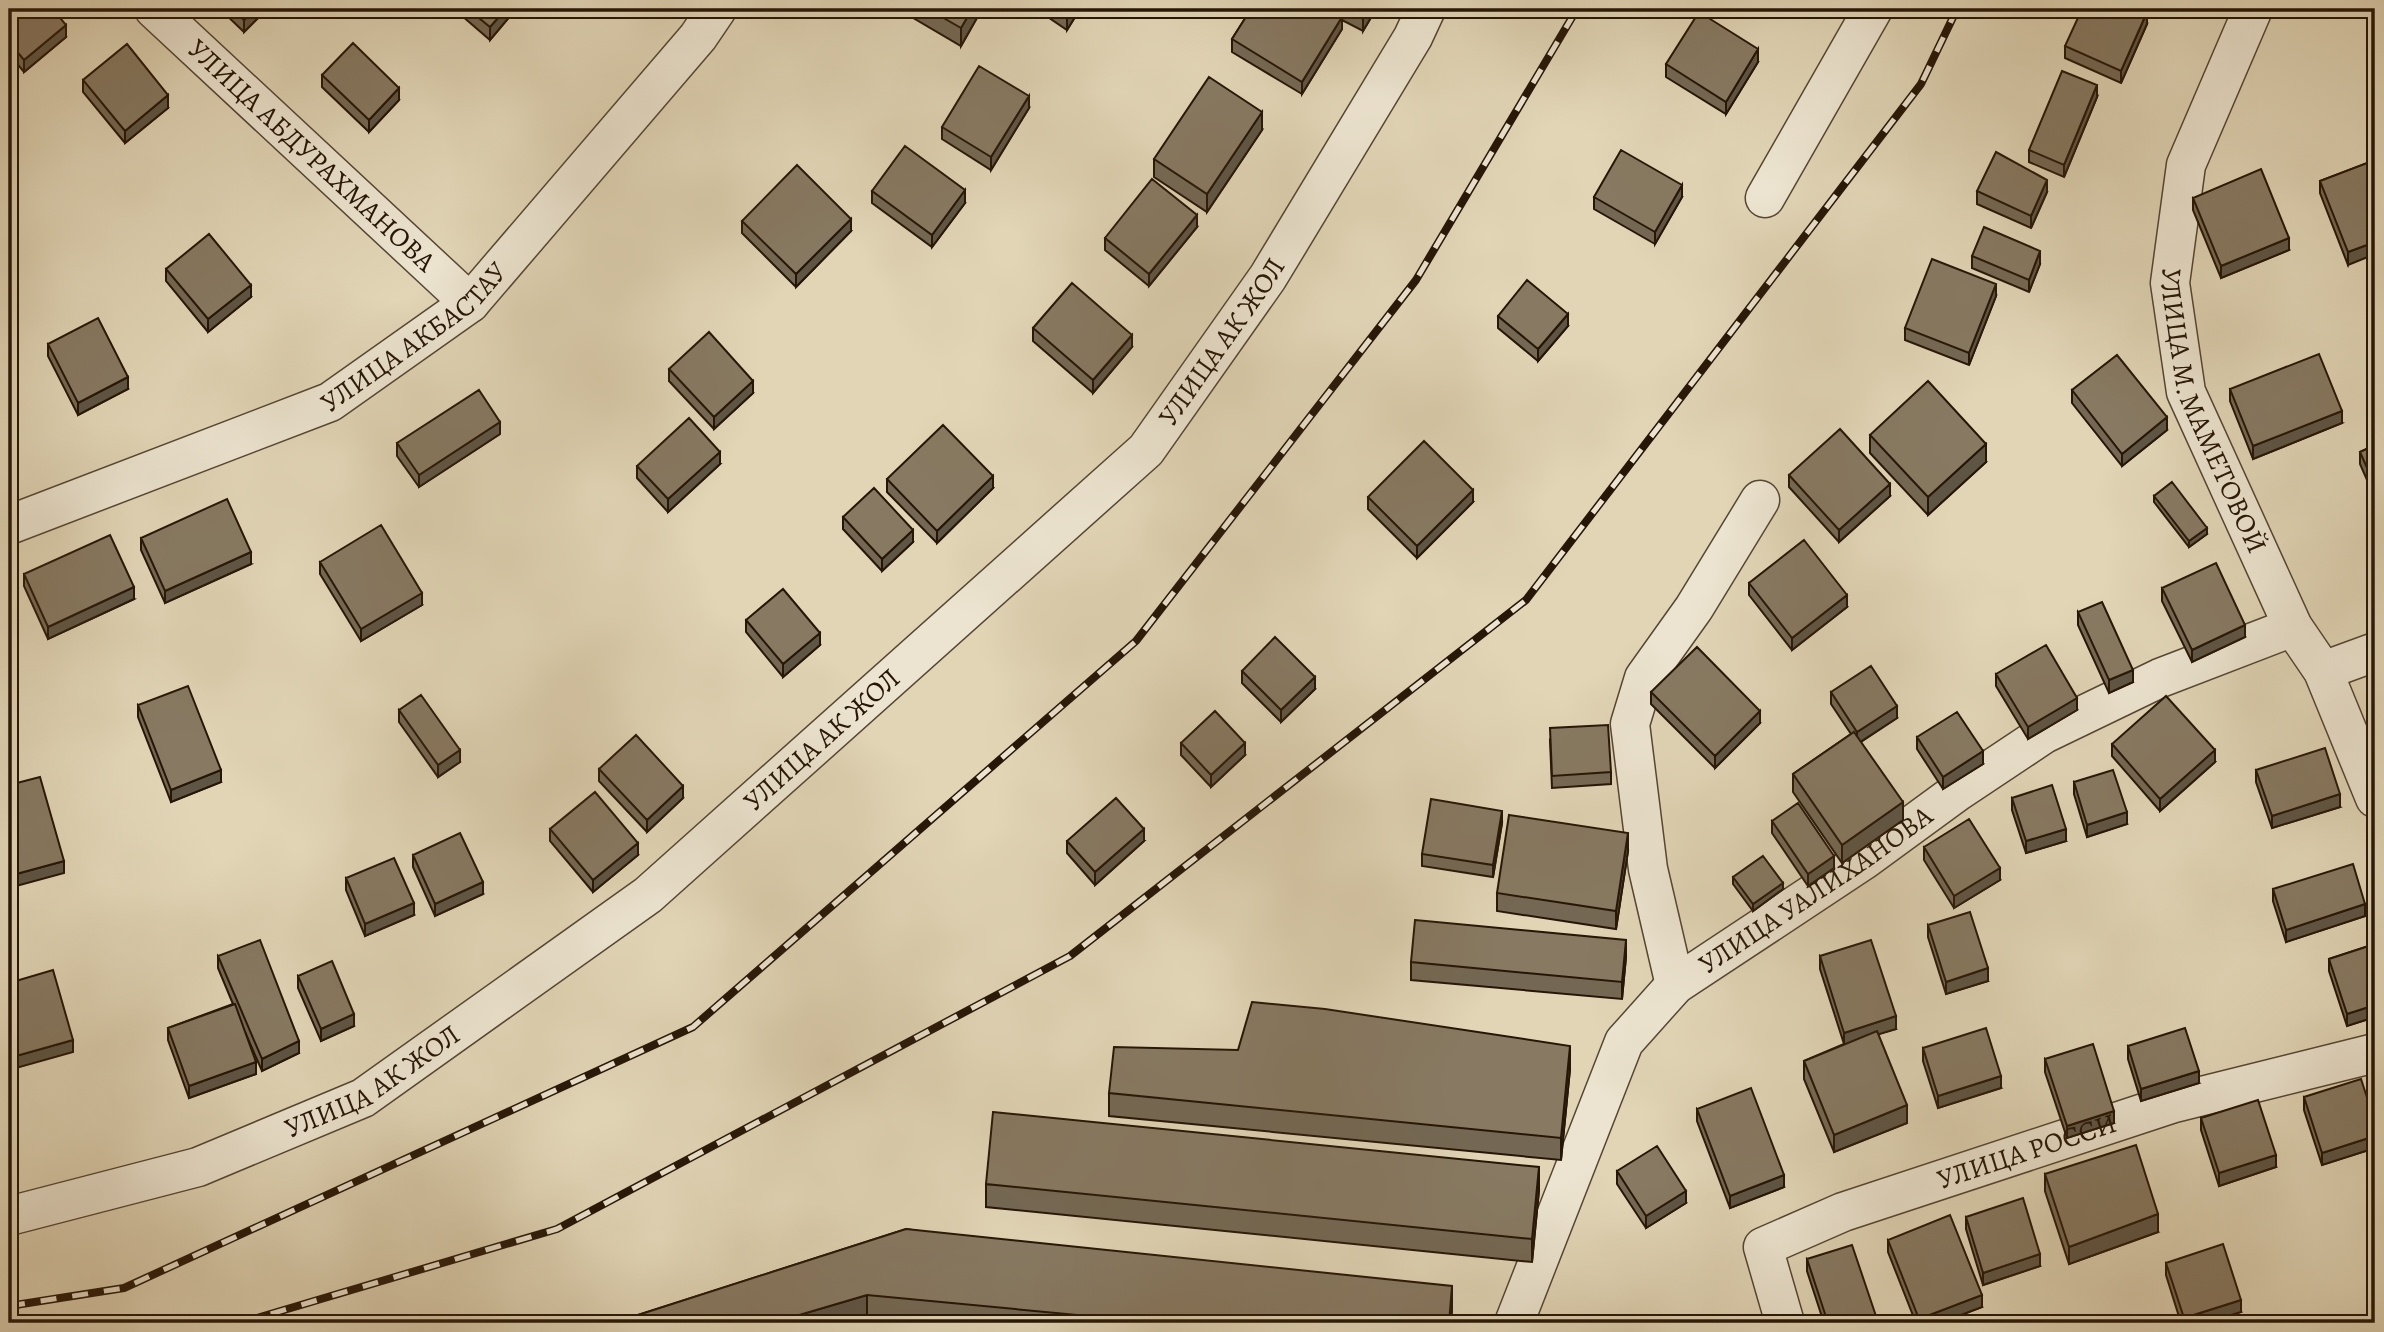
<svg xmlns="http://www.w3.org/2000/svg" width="2384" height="1332" font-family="Alegreya,serif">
<rect width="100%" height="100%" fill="#e1d5b6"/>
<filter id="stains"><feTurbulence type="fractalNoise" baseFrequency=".00286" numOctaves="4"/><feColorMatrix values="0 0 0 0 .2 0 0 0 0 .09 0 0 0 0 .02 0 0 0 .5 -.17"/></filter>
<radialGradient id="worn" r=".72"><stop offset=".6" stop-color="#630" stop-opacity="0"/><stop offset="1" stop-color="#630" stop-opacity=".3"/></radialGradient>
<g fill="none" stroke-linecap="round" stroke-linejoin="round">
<g stroke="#554633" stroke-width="41">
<g id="street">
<path id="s1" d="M154 9 470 303"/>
<path id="s2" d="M2253 9 2186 165 2170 283 2186 392 2293 627 2323 671 2375 798"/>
<path d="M1765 198 1873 9"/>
<path id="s3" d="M9 525 330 402 470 303 698 37 717 9"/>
<path d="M2323 671 2375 652"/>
<path d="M1675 985 1648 869 1630 724 1644 678 1694 608 1760 500"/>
<path id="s4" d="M9 1216 198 1167 363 1098 648 895 1146 450 1268 277 1413 37 1426 9"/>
<path id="s5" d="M1514 1323 1624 1042 1675 985 1864 860 1957 792 2044 734 2160 678 2293 627"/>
<path id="s6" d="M1785 1323 1763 1247 1843 1212 2174 1103 2375 1053"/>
</g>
</g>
<use href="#street" stroke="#ece4d0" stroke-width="38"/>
<g stroke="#261607" stroke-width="8">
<path id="rail" d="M9 1306 124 1288 693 1027 1136 641 1416 280 1577 9
M240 1323 557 1229 1070 956 1526 600 1921 84 1957 9"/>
</g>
<use href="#rail" stroke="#ece4d0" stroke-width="5" stroke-dasharray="16" stroke-linecap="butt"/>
</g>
<path fill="#746854" stroke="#261607" stroke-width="2" d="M9 9 66 37 24 72 9 54Z
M220 9H267L244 32Z
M454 9H516L490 40Z
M898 9H982L961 46Z
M1036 9H1080L1067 30Z
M1251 9H1376L1363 31 1342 20V29L1302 94 1232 52V39Z
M2147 24 2121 83 2065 58V46Z
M2375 28V58L2368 54V42Z
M1758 62 1726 114 1666 77V64Z
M322 75 399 100 369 132 322 87Z
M83 80 168 108 125 143 83 92Z
M2097 97 2064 177 2029 162V150Z
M1029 108 991 170 942 139V127Z
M1262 130 1207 212 1154 177V159Z
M2375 160 2348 265 2320 193V181Z
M872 191 965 203 932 247 872 203Z
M1977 191 2047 192 2031 228 1977 204Z
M1594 197H1682L1655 244 1594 209Z
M2193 198 2289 250 2221 278 2193 210Z
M742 221 851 231 796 287 742 233Z
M1197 227 1149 286 1105 250V238Z
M1972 256 2040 264 2029 292 1972 268Z
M166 269 251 297 208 332 166 281Z
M1996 296 1969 365 1905 340V328Z
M1498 316 1568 326 1538 361 1498 328Z
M1033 328 1132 347 1093 393 1033 341Z
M48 344 128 389 78 415 48 356Z
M669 369 753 393 714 429 669 381Z
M2230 389 2342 423 2253 459 2230 401Z
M2072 390 2167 430 2122 466 2072 403Z
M500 434 419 487 397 456V443Z
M1870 435 1986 462 1928 515 1870 453Z
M2375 445V498L2360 464V452Z
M720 464 668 512 637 478V466Z
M1789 475 1890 496 1839 542 1789 487Z
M887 479 993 488 937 543 887 492Z
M2154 496 2207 534 2189 547 2154 502Z
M1368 497 1473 502 1417 558 1368 509Z
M843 517 913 542 882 571 843 529Z
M141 538 251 564 165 603 141 550Z
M320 562 422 605 361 641 320 574Z
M24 574 134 599 48 639 24 586Z
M1749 583 1847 607 1792 650 1749 595Z
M2162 588 2245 637 2192 662 2162 601Z
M2078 612 2133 682 2109 693 2078 625Z
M746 620 820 645 783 677 746 632Z
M1242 671 1315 689 1281 722 1242 683Z
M1996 674 2077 710 2028 739 1996 686Z
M1651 692 1760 723 1715 768 1651 704Z
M1831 692 1897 718 1861 742 1903 820 1842 863 1793 792V774L1851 734 1831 704Z
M138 705 221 782 171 802 138 717Z
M399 710 460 762 438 777 399 722Z
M1917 737 1983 764 1943 789 1917 749Z
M1550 740 1611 772V784L1552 788Z
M1181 743 1245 755 1211 787 1181 755Z
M2112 744 2215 762 2160 811 2112 756Z
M599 769 683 798 647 832 599 781Z
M2256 770 2340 807 2272 828 2256 782Z
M2074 782 2127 824 2087 837 2074 794Z
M2012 798 2066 841 2026 853 2012 810Z
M1772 821 1834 868 1808 886 1772 833Z
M1502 823 1493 877 1422 866V854Z
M550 829 638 855 593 892 550 841Z
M1067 841H1144L1095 885 1067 853Z
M1924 847 2000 880 1954 908 1924 860Z
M1628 851 1616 929 1497 911V893Z
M413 855 483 894 435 916 413 867Z
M1733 877 1783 889 1753 911 1733 884Z
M346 878 414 915 365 936 346 890Z
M2273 889 2365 916 2286 942 2273 901Z
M1928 925 1988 981 1946 994 1928 937Z
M2375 944V1017L2347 1026 2329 971V959Z
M218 956 299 1053 262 1071 245 1032 256 1074 189 1098 168 1040V1028L233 1004 218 968Z
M1820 956 1896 1029 1878 1034 1907 1123 1834 1152 1804 1079V1061L1844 1044 1820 969Z
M1626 957 1622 999 1411 980V962Z
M298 976 354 1026 321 1041 298 988Z
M2128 1046 2199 1083 2141 1101 2128 1059Z
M1923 1048 2001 1088 1938 1108 1923 1061Z
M2045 1059 2114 1123 2067 1138 2045 1072Z
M1570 1069 1561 1160 1109 1116V1093Z
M2304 1097 2375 1122V1148L2322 1165 2304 1110Z
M1697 1109 1784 1187 1730 1208 1697 1121Z
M2201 1118 2276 1167 2219 1186 2201 1130Z
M1617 1171 1686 1203 1646 1228 1617 1184Z
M2045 1174 2158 1232 2069 1264 2045 1191Z
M986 1184 1539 1190 1532 1262 986 1207Z
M1966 1217 2040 1266 1983 1285 1966 1229Z
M906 1229 1452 1309 1451 1323H926L867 1318 862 1319 613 1323Z
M1888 1240 1982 1307 1940 1323H1916L1888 1252Z
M1807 1259 1877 1323H1824L1807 1271Z
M2166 1263 2241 1312 2205 1323H2181L2166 1275Z"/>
<path fill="#5e5545" stroke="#261607" stroke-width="2" d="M255 9H267L244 32V20Z
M506 9H516L490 40V27Z
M972 9H982L961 46V28Z
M1073 9H1080L1067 30V18Z
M1369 9H1376L1363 31V19Z
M2147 12V24L2121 83V71Z
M1342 17V29L1302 94V82Z
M66 25V37L24 72V60Z
M1758 49V62L1726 114V102Z
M2097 85V97L2064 177V165Z
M399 88V100L369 132V120Z
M168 95V108L125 143V131Z
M1029 96V108L991 170V157Z
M1262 112V130L1207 212V194Z
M2047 180V192L2031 228V216Z
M1682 185V197L1655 244V232Z
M965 190V203L932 247V235Z
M1197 215V227L1149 286V274Z
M851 219V231L796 287V274Z
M2289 238V250L2221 278V266Z
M2375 242V254L2348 265V252Z
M2040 251V264L2029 292V280Z
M1996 284V296L1969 365V353Z
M251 285V297L208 332V319Z
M1568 314V326L1538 361V349Z
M1132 335V347L1093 393V380Z
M128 377V389L78 415V403Z
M753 381V393L714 429V417Z
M2342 411V423L2253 459V446Z
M2167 417V430L2122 466V454Z
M500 422V434L419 487V475Z
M1986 444V462L1928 515V497Z
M17 452V464L9 468V456Z
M720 452V464L668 512V499Z
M993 476V488L937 543V531Z
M1890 484V496L1839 542V530Z
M1473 490V502L1417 558V546Z
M2207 528V534L2189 547V541Z
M913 530V542L882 571V559Z
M251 552V564L165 603V591Z
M134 587V599L48 639V627Z
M422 593V605L361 641V629Z
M1847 595V607L1792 650V638Z
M2245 625V637L2192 662V650Z
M820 633V645L783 677V664Z
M2133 670V682L2109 693V680Z
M1315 677V689L1281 722V710Z
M2077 698V710L2028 739V727Z
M1897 706V718L1857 744V732Z
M1760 711V723L1715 768V756Z
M1245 743V755L1211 787V775Z
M460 750V762L438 777V765Z
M2215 750V762L2160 811V799Z
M1983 751V764L1943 789V777Z
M221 770V782L171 802V790Z
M683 786V798L647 832V820Z
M2340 794V807L2272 828V816Z
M1903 802V820L1842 863V845Z
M1502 811V823L1493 877V865Z
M2127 812V824L2087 837V825Z
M1144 829V841L1095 885V872Z
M2066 829V841L2026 853V841Z
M1628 833V851L1616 929V911Z
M638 843V855L593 892V880Z
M1834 856V868L1808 886V874Z
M64 861V873L9 888V876Z
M2000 868V880L1954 908V896Z
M483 882V894L435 916V904Z
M1783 883V889L1753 911V904Z
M414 903V915L365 936V924Z
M2365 904V916L2286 942V930Z
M1626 940V957L1622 999V982Z
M1988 968V981L1946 994V982Z
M2375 1005V1017L2347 1026V1014Z
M354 1014V1026L321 1041V1029Z
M1896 1016V1029L1844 1045V1033Z
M73 1040V1052L9 1070V1058Z
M299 1041V1053L262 1071V1059Z
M1570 1046V1069L1561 1160V1138Z
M256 1062V1074L189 1098V1086Z
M2199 1071V1083L2141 1101V1089Z
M2001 1076V1088L1938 1108V1096Z
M1907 1105V1123L1834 1152V1135Z
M2114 1111V1123L2067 1138V1126Z
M2375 1136V1148L2322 1165V1153Z
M2276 1155V1167L2219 1186V1173Z
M1539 1167V1190L1532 1262V1239Z
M1784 1175V1187L1730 1208V1196Z
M1686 1191V1203L1646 1228V1216Z
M2158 1214V1232L2069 1264V1247Z
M2040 1254V1266L1983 1285V1273Z
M1452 1286V1309L1451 1323H1449Z
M867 1295V1318L848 1323H772Z
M1982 1295V1307L1940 1323H1919V1319Z
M2241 1300V1312L2205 1323H2184V1318Z
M1877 1319V1323H1864Z"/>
<path fill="#877962" stroke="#261607" stroke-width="2" d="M9 9H53L66 25 24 60 9 42Z
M232 9H255L244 20Z
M468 9H506L490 27Z
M928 9H972L961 28Z
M1054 9H1073L1067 18Z
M1251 9H1328L1342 17 1302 82 1232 39Z
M1344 9H1369L1363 19Z
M2082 9H2140L2147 12 2121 71 2065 46Z
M1699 12 1758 49 1726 102 1666 64Z
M2375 28V46L2368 42Z
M353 43 399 88 369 120 322 75Z
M127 44 168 95 125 131 83 80Z
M979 66 1029 96 991 157 942 127Z
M2062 71 2097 85 2064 165 2029 150Z
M1209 77 1262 112 1207 194 1154 159Z
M905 146 965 190 932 235 872 191Z
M1621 150 1682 185 1655 232 1594 197Z
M1996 152 2047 180 2031 216 1977 191Z
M2375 160V242L2348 252 2320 181Z
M797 165 851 219 796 274 742 221Z
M2261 169 2289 238 2221 266 2193 198Z
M1152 179 1197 215 1149 274 1105 238Z
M1984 227 2040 251 2029 280 1972 256Z
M209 234 251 285 208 319 166 269Z
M1932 259 1996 284 1969 353 1905 328Z
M1527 280 1568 314 1538 349 1498 316Z
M1072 283 1132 335 1093 380 1033 328Z
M98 318 128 377 78 403 48 344Z
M709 332 753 381 714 417 669 369Z
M2319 354 2342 411 2253 446 2230 389Z
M2117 355 2167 417 2122 454 2072 390Z
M1928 381 1986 444 1928 497 1870 435Z
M479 390 500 422 419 475 397 443Z
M689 418 720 452 668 499 637 466Z
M943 425 993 476 937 531 887 479Z
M1840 429 1890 484 1839 530 1789 475Z
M9 436 17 452 9 456Z
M1424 441 1473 490 1417 546 1368 497Z
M2375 445V486L2360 452Z
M2172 482 2207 528 2189 541 2154 496Z
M874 488 913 530 882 559 843 517Z
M227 499 251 552 165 591 141 538Z
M381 525 422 593 361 629 320 562Z
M110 535 134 587 48 627 24 574Z
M1804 540 1847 595 1792 638 1749 583Z
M2216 563 2245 625 2192 650 2162 588Z
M783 589 820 633 783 664 746 620Z
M2102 602 2133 670 2109 680 2078 612Z
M1275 637 1315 677 1281 710 1242 671Z
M2046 645 2077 698 2028 727 1996 674Z
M1697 647 1760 711 1715 756 1651 692Z
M1871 666 1897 706 1857 732 1831 692Z
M188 686 221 770 171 790 138 705Z
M421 695 460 750 438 765 399 710Z
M2166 696 2215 750 2160 799 2112 744Z
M1215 711 1245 743 1211 775 1181 743Z
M1957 712 1983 751 1943 777 1917 737Z
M1608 725 1611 772 1552 776 1550 728Z
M1854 732 1903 802 1842 845 1793 774Z
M636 735 683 786 647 820 599 769Z
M2325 748 2340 794 2272 816 2256 770Z
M2113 770 2127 812 2087 825 2074 782Z
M40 777 64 861 9 876V785Z
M2052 785 2066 829 2026 841 2012 798Z
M595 792 638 843 593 880 550 829Z
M1116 798 1144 829 1095 872 1067 841Z
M1431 799 1502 811 1493 865 1422 854Z
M1798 803 1834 856 1808 874 1772 821Z
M1509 815 1628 833 1616 911 1497 893Z
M1969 819 2000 868 1954 896 1924 847Z
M460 833 483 882 435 904 413 855Z
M1763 856 1783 883 1753 904 1733 877Z
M394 858 414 903 365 924 346 878Z
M2353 864 2365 904 2286 930 2273 889Z
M1970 912 1988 968 1946 982 1928 925Z
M1415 920 1626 940 1622 982 1411 962Z
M260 940 299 1041 262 1059 218 956Z
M1871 940 1896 1016 1844 1033 1820 956Z
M2375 944V1005L2347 1014 2329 959Z
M332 961 354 1014 321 1029 298 976Z
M53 970 73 1040 9 1058V983Z
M1252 1002 1325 1009 1570 1046 1561 1138 1109 1093 1114 1047 1238 1050Z
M235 1004 256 1062 189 1086 168 1028Z
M1986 1028 2001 1076 1938 1096 1923 1048Z
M2185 1028 2199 1071 2141 1089 2128 1046Z
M1877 1031 1907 1105 1834 1135 1804 1061Z
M2093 1044 2114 1111 2067 1126 2045 1059Z
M2361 1079 2375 1122V1136L2322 1153 2304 1097Z
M1751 1088 1784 1175 1730 1196 1697 1109Z
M2258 1100 2276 1155 2219 1173 2201 1118Z
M993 1112 1539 1167 1532 1239 986 1184Z
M2136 1145 2158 1214 2069 1247 2045 1174Z
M1657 1146 1686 1191 1646 1216 1617 1171Z
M2023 1198 2040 1254 1983 1273 1966 1217Z
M1950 1215 1982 1295 1919 1319 1888 1240Z
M906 1229 1452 1286 1449 1323H1162L867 1295 772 1323H613Z
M2223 1244 2241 1300 2184 1318 2166 1263Z
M1852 1245 1877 1319 1864 1323H1828L1807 1259Z
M838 1316 893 1323H819Z"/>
<g text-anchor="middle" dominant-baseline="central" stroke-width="7" stroke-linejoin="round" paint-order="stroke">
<g font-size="28" fill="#261607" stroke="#ece4d0">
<text stroke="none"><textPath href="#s1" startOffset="215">УЛИЦА АБДУРАХМАНОВА</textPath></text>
<text stroke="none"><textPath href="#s3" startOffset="450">УЛИЦА АКБАСТАУ</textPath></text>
<text stroke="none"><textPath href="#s4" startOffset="1524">УЛИЦА АК ЖОЛ</textPath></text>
<text stroke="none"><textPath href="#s2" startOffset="424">УЛИЦА М.МАМЕТОВОЙ</textPath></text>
<text stroke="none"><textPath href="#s4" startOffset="957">УЛИЦА АК ЖОЛ</textPath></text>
<text stroke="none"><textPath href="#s5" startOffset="548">УЛИЦА УАЛИХАНОВА</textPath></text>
<text stroke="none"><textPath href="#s4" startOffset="390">УЛИЦА АК ЖОЛ</textPath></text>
<text stroke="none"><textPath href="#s6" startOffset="360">УЛИЦА РОССИ</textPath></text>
</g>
</g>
<rect width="2384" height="1332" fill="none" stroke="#e1d5b6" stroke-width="35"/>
<rect x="10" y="10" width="2363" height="1311" fill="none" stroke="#261607" stroke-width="3.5"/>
<rect x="18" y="18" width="2349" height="1297" fill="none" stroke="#261607" stroke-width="2"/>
<rect width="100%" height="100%" filter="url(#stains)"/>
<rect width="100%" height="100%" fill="url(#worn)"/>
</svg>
